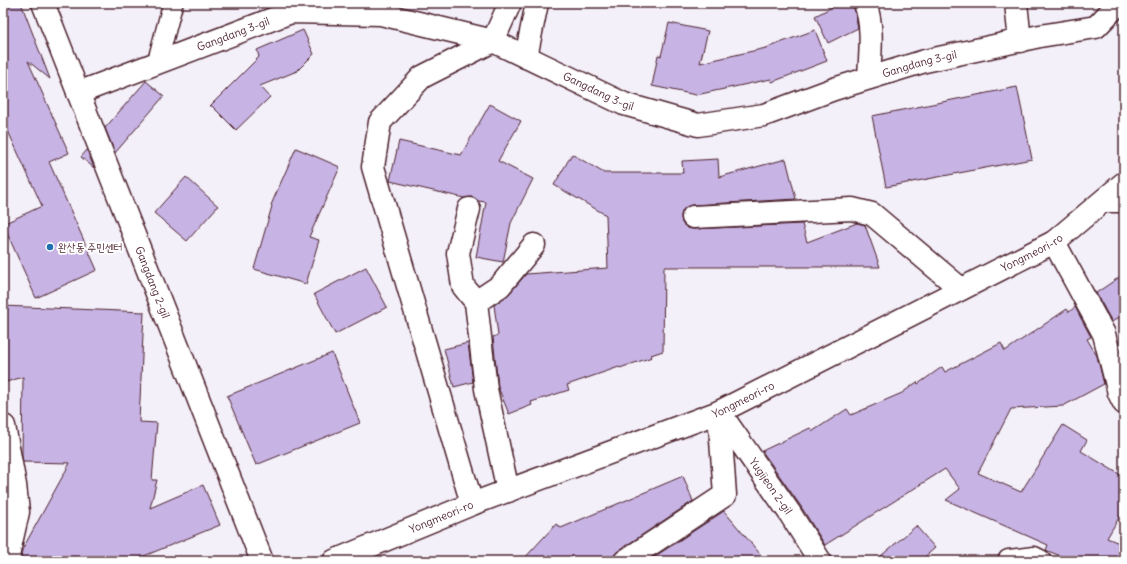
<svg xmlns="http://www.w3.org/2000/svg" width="1127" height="564" font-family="Delius,'Poor Story',sans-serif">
<rect width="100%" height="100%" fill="#f4f0fa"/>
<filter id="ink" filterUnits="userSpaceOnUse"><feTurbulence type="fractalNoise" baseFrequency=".025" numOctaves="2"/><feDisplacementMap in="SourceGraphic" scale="8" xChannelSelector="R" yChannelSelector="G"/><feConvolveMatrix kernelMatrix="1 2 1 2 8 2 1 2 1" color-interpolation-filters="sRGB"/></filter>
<g filter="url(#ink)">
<path fill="#c7b4e4" stroke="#4a1f2b" d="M3 3H21L50 79 28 61 69 153 49 162 97 270 36 298 3 224 42 206 3 120Z
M840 3H853L858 28 828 43 815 16Z
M669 23 708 31 700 63 766 48 815 30 827 61 772 82 771 79 696 95 652 86 658 55 661 56Z
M303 30 314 54 297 71 260 86 270 97 236 130 212 106H210L259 57 257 50Z
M146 81 164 96 115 153 105 128Z
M1017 87 1032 159 886 187 872 116Z
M490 104 521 121 498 161 533 179 511 223 503 262 476 257 486 202 478 201 472 197 464 198 390 181 399 141 461 155Z
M296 148 340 167 309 237 319 240 306 284 254 269 272 206 271 205Z
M87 150 94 168 81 157Z
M572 154 604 173H683L682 161 718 159 719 177 786 159 796 199 692 205 686 207 682 212 681 217 682 223 687 228 694 229 802 224 807 242 857 223 865 225 880 267H664L663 351 651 355 652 357 620 368 619 367 567 385 569 390 531 402 532 405 509 414 498 387 493 337 498 335 494 305 509 294 526 274 608 268 606 215 554 185Z
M186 177 218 206 187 241 154 213Z
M366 267 387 307 335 334 314 294Z
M1124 274V314L1112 322 1096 293Z
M3 306 144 312 139 422 157 423 152 480H157L150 508 203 485 220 525 132 561H22L21 555 22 550 70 463 23 462 22 456 23 377 3 383Z
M1075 307 1091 337 1087 339 1097 356 1104 384 1063 406 1011 409 978 473 1021 492 1063 425 1087 440 1081 451 1124 477V509L1107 538 1124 545V561H1073L1048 551 1046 550 1048 545 946 500 960 489 945 469 825 545 800 505 762 451 810 428 813 431 847 409 851 415 902 393 917 382 918 384 942 367 945 372 1001 343 1005 351 1067 309 1069 312Z
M468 343 473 382 454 387 444 349Z
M332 353 360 423 256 465 227 396Z
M683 476 693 501 618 551 614 555 613 561H522L556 524 561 528Z
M724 511 766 561H648Z
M916 526 935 548 920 561H875Z"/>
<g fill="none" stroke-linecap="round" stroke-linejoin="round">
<g stroke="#4a1f2b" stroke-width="22">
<path id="service" d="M157 63 173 3"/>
</g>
<g stroke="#4a1f2b" stroke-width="25">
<g id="minor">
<path id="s1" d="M43 3 262 561"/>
<path d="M865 3C874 28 870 53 869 78"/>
<path d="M1016 3 1020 41"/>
<path d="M526 57 537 3"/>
<path id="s2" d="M78 93 291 12 381 14 493 41 624 104 698 125 764 115 834 89 925 61 1040 36 1096 27 1119 3"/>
<path d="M1104 201H1124"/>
<path d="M469 209 458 253 463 286 476 302 486 389 508 491"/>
<path d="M693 217 852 209 872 214 961 289"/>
<path d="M1054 242 1104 334 1119 393 1124 403"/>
<path d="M476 302 500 286 534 245"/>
<path id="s3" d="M720 413 789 512 820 561"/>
<path d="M4 426 15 485 18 512 8 556 10 561"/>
<path d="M472 504 373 167 380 122 422 77 493 41 510 3"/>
<path d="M625 561 725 495 719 412"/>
<path d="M1009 561 1034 558 1040 561"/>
</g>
</g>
<g stroke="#4a1f2b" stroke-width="25">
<g id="tertiary">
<path id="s4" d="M334 561 472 504 719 412 1054 242 1124 183"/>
</g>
</g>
<use href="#service" stroke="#fff" stroke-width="19"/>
<use href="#minor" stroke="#fff" stroke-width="22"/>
<use href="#tertiary" stroke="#fff" stroke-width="22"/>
</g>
</g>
<circle fill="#1f6fb2" stroke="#fff" stroke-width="1.5" cx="50" cy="247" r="4"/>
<g text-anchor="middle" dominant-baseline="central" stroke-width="4" stroke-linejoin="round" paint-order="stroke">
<g font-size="11" fill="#4a1f2b" stroke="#fff">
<text stroke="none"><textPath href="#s2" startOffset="166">Gangdang 3-gil</textPath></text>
<text stroke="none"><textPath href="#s2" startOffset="886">Gangdang 3-gil</textPath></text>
<text stroke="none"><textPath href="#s2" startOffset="550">Gangdang 3-gil</textPath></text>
<text stroke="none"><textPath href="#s4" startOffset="764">Yongmeori-ro</textPath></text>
<text stroke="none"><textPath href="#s1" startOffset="300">Gangdang 2-gil</textPath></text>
<text stroke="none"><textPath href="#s4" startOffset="440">Yongmeori-ro</textPath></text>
<text stroke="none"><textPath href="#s3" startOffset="89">Yugijeon 2-gil</textPath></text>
<text stroke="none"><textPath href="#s4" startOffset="116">Yongmeori-ro</textPath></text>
</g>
<g font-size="11" fill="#4a1f2b" stroke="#fff" text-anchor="start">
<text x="58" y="247">완산동 주민센터</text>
</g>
</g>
<rect width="1127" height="564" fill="none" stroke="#fff" stroke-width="16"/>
<rect x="8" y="8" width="1111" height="548" fill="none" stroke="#4a1f2b" stroke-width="1.5" filter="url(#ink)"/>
</svg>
